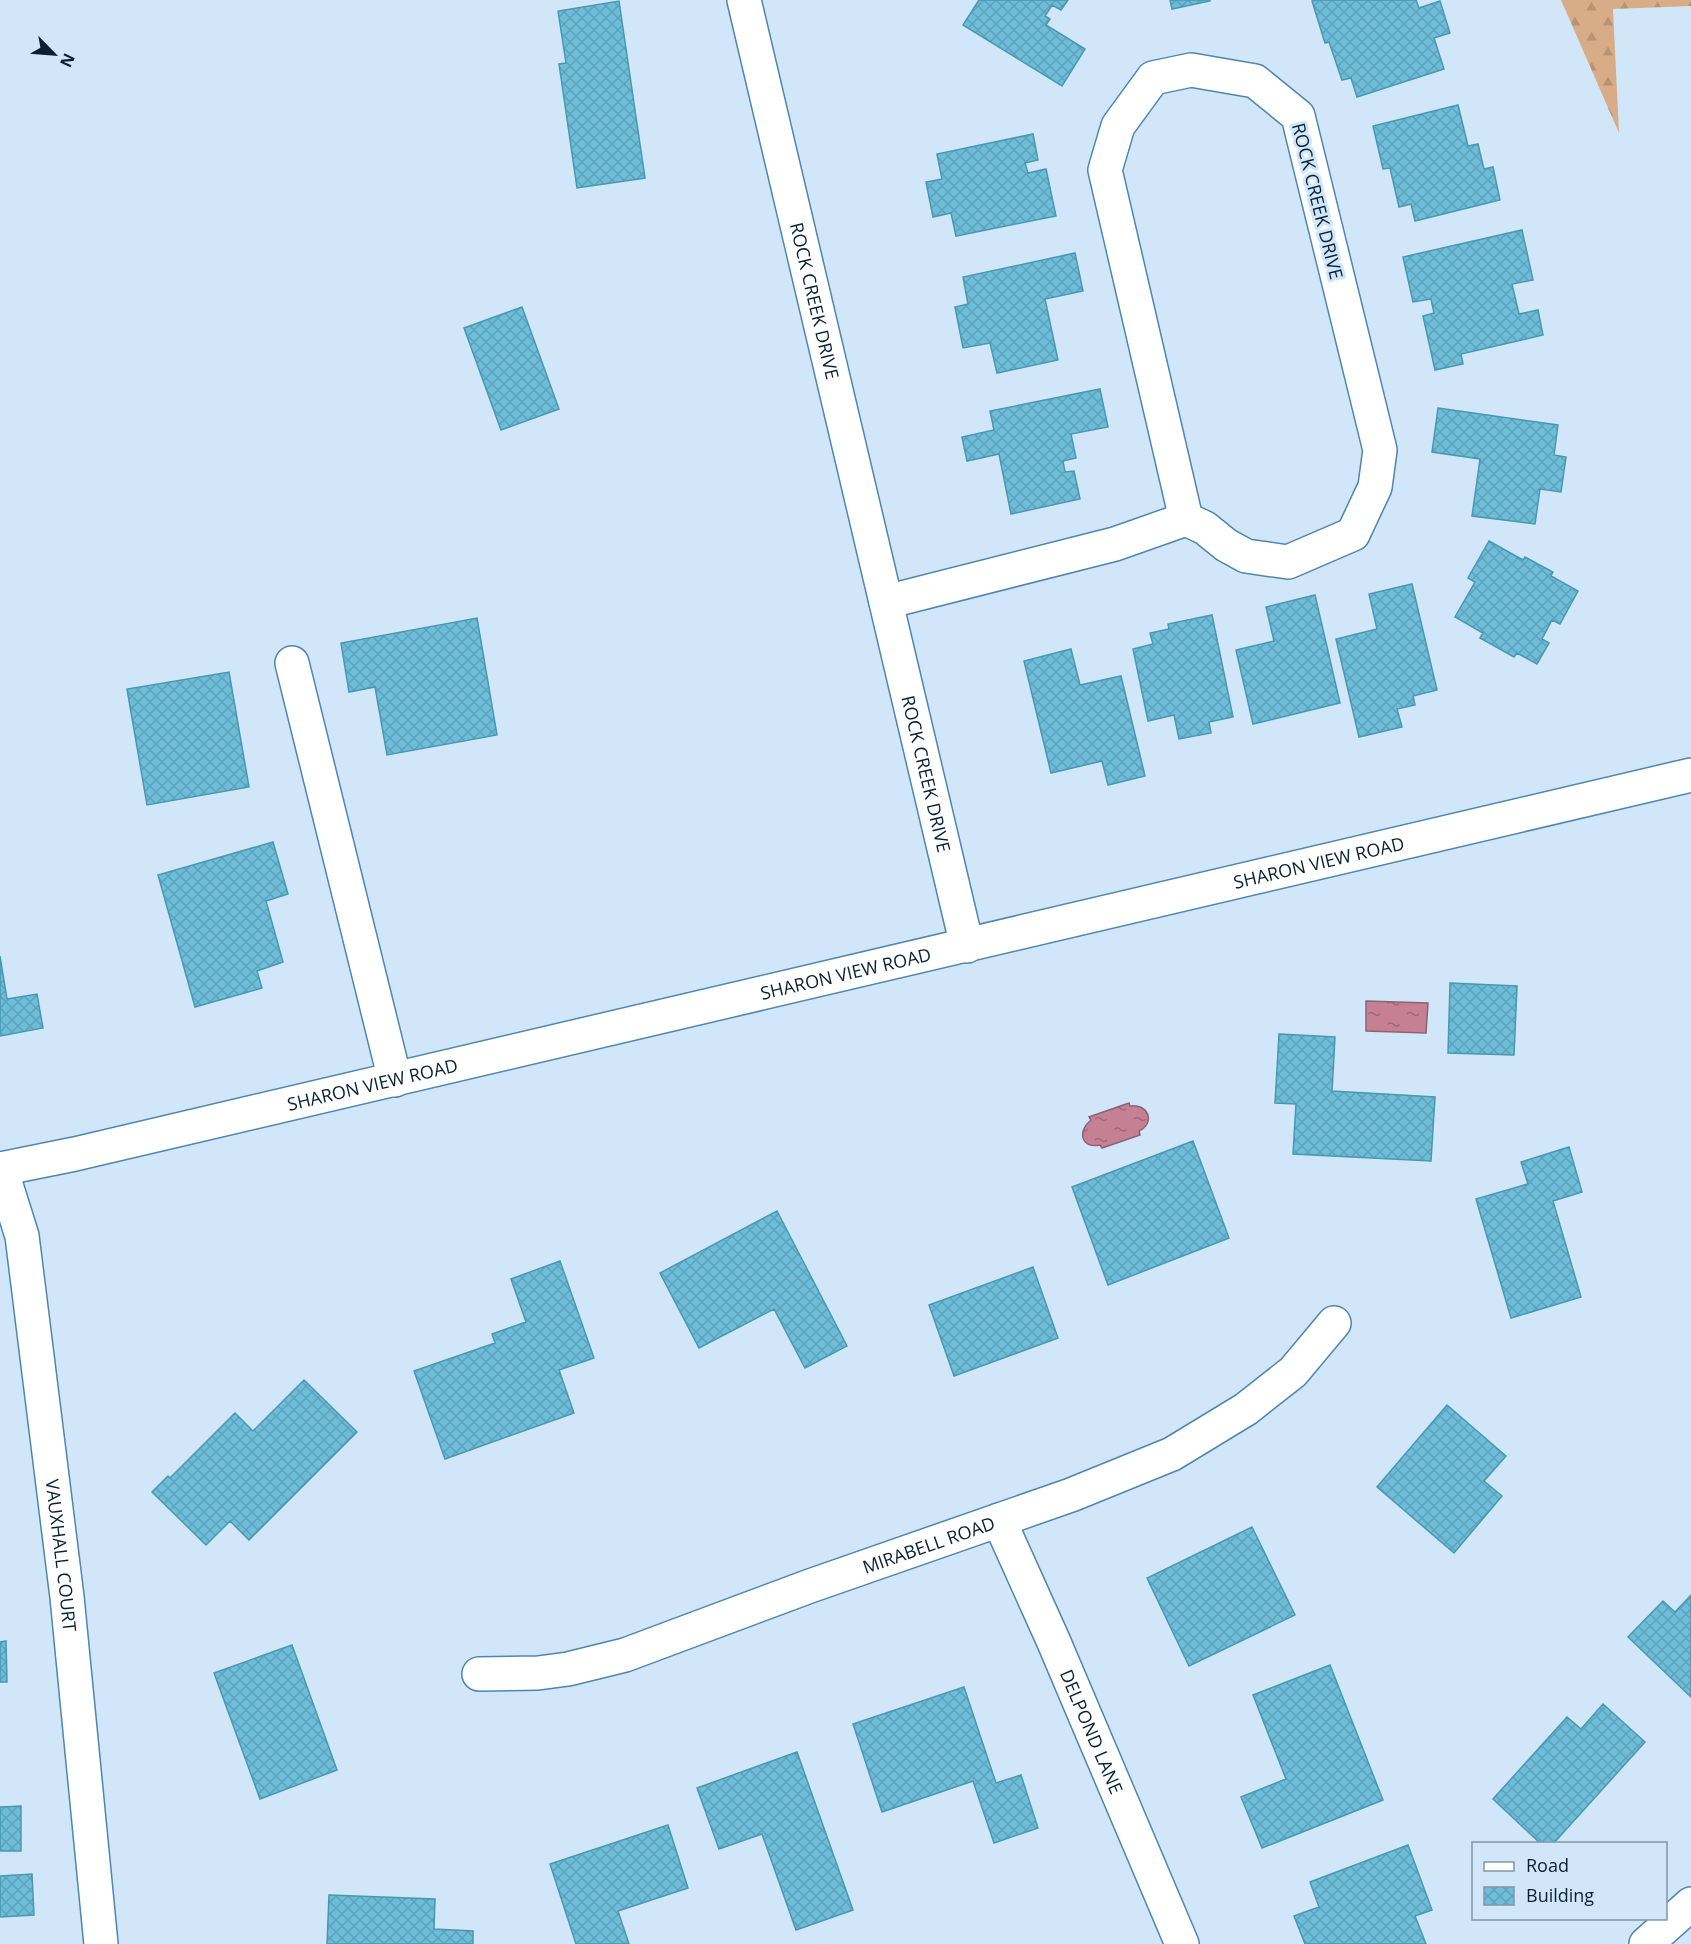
<svg xmlns="http://www.w3.org/2000/svg" width="1691" height="1944" font-family="'Open Sans',sans-serif">
<defs>
<pattern id="forest-firs" width="22" height="20" patternUnits="userSpaceOnUse" patternTransform="scale(1.5)"><rect width="22" height="20" fill="#d8ac87"/><path d="M5 1l3.5 6h-7zM16 11l3.5 6h-7z" fill="#b89475"/></pattern>
<pattern id="water-ripples" width="26" height="14" patternUnits="userSpaceOnUse" patternTransform="scale(1.5)"><rect width="26" height="14" fill="#c58093"/><path d="M2 4q2-2 4 0t4 0M15 11q2-2 4 0t4 0" fill="none" stroke="#9e6879"/></pattern>
<pattern id="building-cross-hatch" width="8" height="8" patternUnits="userSpaceOnUse" patternTransform="scale(1.5)"><rect width="8" height="8" fill="#6dbdd8"/><path d="M0 0l8 8M0 8l8-8" fill="none" stroke="#5da2ba"/></pattern>
</defs>
<rect width="100%" height="100%" fill="#d1e7f9"/>
<path fill="url(#forest-firs)" d="M1561 0H1691V6L1613 9 1619 133Z"/>
<path fill="url(#water-ripples)" stroke="#8c6376" stroke-width="1.5" d="M1366 1001 1428 1003 1426 1033 1366 1031Z
M1129 1103 1130 1106C1148 1103 1156 1123 1139 1131L1140 1135 1102 1148 1100 1145C1081 1149 1077 1131 1091 1120L1089 1117Z"/>
<path fill="url(#building-cross-hatch)" stroke="#4898b2" stroke-width="1.5" d="M979 0H1068L1061 10 1052 5 1045 16 1050 19 1046 25 1085 49 1062 86 963 25Z
M1170 0H1210V1L1172 9Z
M1316 0H1416L1419 8 1440 1 1450 33 1434 38 1444 69 1357 97 1351 78 1342 80 1329 42 1325 43 1312 1Z
M619 1 645 178 577 188 559 64 566 63 558 11Z
M1458 105 1468 146 1478 144 1484 169 1493 167 1500 200 1415 221 1411 204 1399 207 1390 168 1383 169 1373 126Z
M1033 134 1038 160 1025 163 1028 173 1046 169 1056 216 956 236 951 213 933 217 926 182 942 179 937 154Z
M1522 230 1533 280 1512 284 1519 314 1538 310 1543 335 1461 354 1463 364 1435 370 1423 316 1434 313 1431 299 1413 302 1403 257Z
M1075 253 1083 291 1045 299 1058 360 997 373 990 343 963 348 955 307 968 304 963 277Z
M522 307 559 409 501 430 464 328Z
M1100 389 1108 427 1071 434 1076 458 1063 461 1065 472 1074 471 1080 499 1011 514 999 454 967 461 962 437 994 430 990 411Z
M1438 408 1558 425 1554 455 1566 457 1561 492 1540 489 1535 524 1472 516 1480 459 1432 452Z
M1489 541 1523 560 1525 557 1553 572 1551 576 1578 591 1560 624 1552 620 1542 639 1549 643 1537 664 1517 653 1514 657 1480 638 1483 633 1455 617 1475 582 1468 578Z
M1412 584 1437 690 1413 696 1415 705 1397 709 1402 727 1359 737 1336 639 1377 629 1369 594Z
M1315 595 1340 703 1253 724 1236 650 1274 641 1266 607Z
M1212 615 1233 717 1209 722 1211 733 1179 739 1174 715 1148 721 1133 649 1153 644 1150 633 1169 629 1168 624Z
M477 618 497 735 387 755 375 687 349 692 341 643Z
M1071 649 1080 685 1121 676 1145 776 1108 785 1102 761 1051 773 1024 661Z
M229 672 249 787 147 805 127 689Z
M273 842 288 894 266 901 283 962 257 971 262 988 195 1007 158 875Z
M0 956 7 999 37 994 43 1028 0 1036Z
M1450 983 1517 986 1514 1055 1448 1053Z
M1279 1034 1335 1037 1332 1091 1435 1097 1431 1161 1293 1154 1296 1104 1275 1103Z
M1193 1141 1229 1238 1108 1285 1072 1187Z
M1569 1147 1582 1192 1553 1201 1581 1297 1511 1318 1476 1199 1528 1184 1521 1162Z
M777 1211 847 1346 805 1368 774 1309 699 1348 660 1273Z
M560 1261 594 1358 559 1370 574 1413 445 1459 414 1371 495 1343 492 1334 526 1322 511 1279Z
M1033 1267 1058 1338 954 1376 929 1305Z
M304 1380 357 1432 249 1540 230 1521 206 1545 152 1492 168 1476 170 1478 235 1413 253 1431Z
M1447 1405 1506 1456 1484 1481 1502 1496 1454 1553 1377 1487Z
M1252 1527 1295 1615 1189 1666 1147 1578Z
M1691 1595V1697L1628 1637 1663 1601 1675 1612Z
M6 1641 7 1682H0V1642Z
M292 1645 337 1770 260 1799 214 1673Z
M1330 1665 1383 1800 1262 1848 1241 1797 1286 1779 1253 1695Z
M964 1687 996 1783 1021 1775 1038 1828 994 1843 973 1781 882 1812 853 1724Z
M1603 1704 1645 1742 1553 1844H1541L1493 1799 1567 1717 1581 1729Z
M797 1752 853 1910 796 1930 762 1834 719 1849 697 1788Z
M21 1806V1851H0V1807Z
M668 1825 688 1888 618 1911 629 1944H576L550 1864Z
M1408 1845 1432 1910 1415 1916 1426 1944H1305L1294 1916 1319 1907 1310 1882Z
M32 1874 34 1915 0 1917V1876Z
M329 1895 435 1899 434 1929 473 1931V1944H327Z"/>
<g fill="none" stroke-linecap="round" stroke-linejoin="round">
<g stroke="#4e86af" stroke-width="36">
<g id="street">
<path id="s1" d="M744 0 967 946"/>
<path d="M886 602 1115 544 1186 519 1205 528 1226 545 1246 556 1288 562 1353 534 1375 487 1380 450 1298 116 1255 81 1191 70 1153 78 1118 126 1105 170 1186 519"/>
<path d="M292 663 395 1080"/>
<path id="s2" d="M1 1169 22 1236 67 1597 101 1944"/>
<path id="s3" d="M999 1520 1053 1640 1182 1944"/>
<path id="s4" d="M479 1674 538 1673 568 1669 625 1655 810 1586 1071 1495 1172 1454 1246 1409 1293 1372 1334 1323"/>
<path d="M1646 1944 1691 1904"/>
</g>
</g>
<g stroke="#4e86af" stroke-width="36">
<g id="secondary">
<path id="s5" d="M0 1169 75 1154 1691 775"/>
</g>
</g>
<use href="#street" stroke="#fff" stroke-width="33"/>
<use href="#secondary" stroke="#fff" stroke-width="33"/>
</g>
<g text-anchor="middle" dominant-baseline="central" stroke-width="6" stroke-linejoin="round" paint-order="stroke">
<g font-size="18" fill="#082031" stroke="#d1e7f9">
<text transform="translate(1318 201) rotate(76)">ROCK CREEK DRIVE</text>
<text stroke="none"><textPath href="#s1" startOffset="309">ROCK CREEK DRIVE</textPath></text>
<text stroke="none"><textPath href="#s1" startOffset="795">ROCK CREEK DRIVE</textPath></text>
<text stroke="none"><textPath href="#s5" startOffset="1354">SHARON VIEW ROAD</textPath></text>
<text stroke="none"><textPath href="#s5" startOffset="868">SHARON VIEW ROAD</textPath></text>
<text stroke="none"><textPath href="#s5" startOffset="382">SHARON VIEW ROAD</textPath></text>
<text stroke="none"><textPath href="#s4" startOffset="471">MIRABELL ROAD</textPath></text>
<text stroke="none"><textPath href="#s2" startOffset="392">VAUXHALL COURT</textPath></text>
<text stroke="none"><textPath href="#s3" startOffset="231">DELPOND LANE</textPath></text>
</g>
</g>
<rect x="1472" y="1842" width="195" height="78" fill="#d1e7f9" stroke="#8197a9" stroke-width="1.5"/>
<rect x="1484" y="1862" width="30" height="9" fill="#ffffff" stroke="#8197a9" stroke-width="1.5"/>
<text x="1526" y="1872" font-size="18" fill="#082031">Road</text>
<rect x="1484" y="1887" width="30" height="18" fill="url(#building-cross-hatch)" stroke="#8197a9" stroke-width="1.5"/>
<text x="1526" y="1902" font-size="18" fill="#082031">Building</text>
<g transform="translate(54 54) rotate(115)" stroke="#d1e7f9" stroke-width="4.5" paint-order="stroke">
<path d="M0-4.5L10 22L0 15L-10 22Z" fill="#082031"/>
<text y="-9" font-size="16" font-weight="bold" text-anchor="middle" fill="#082031">N</text>
</g>
</svg>
